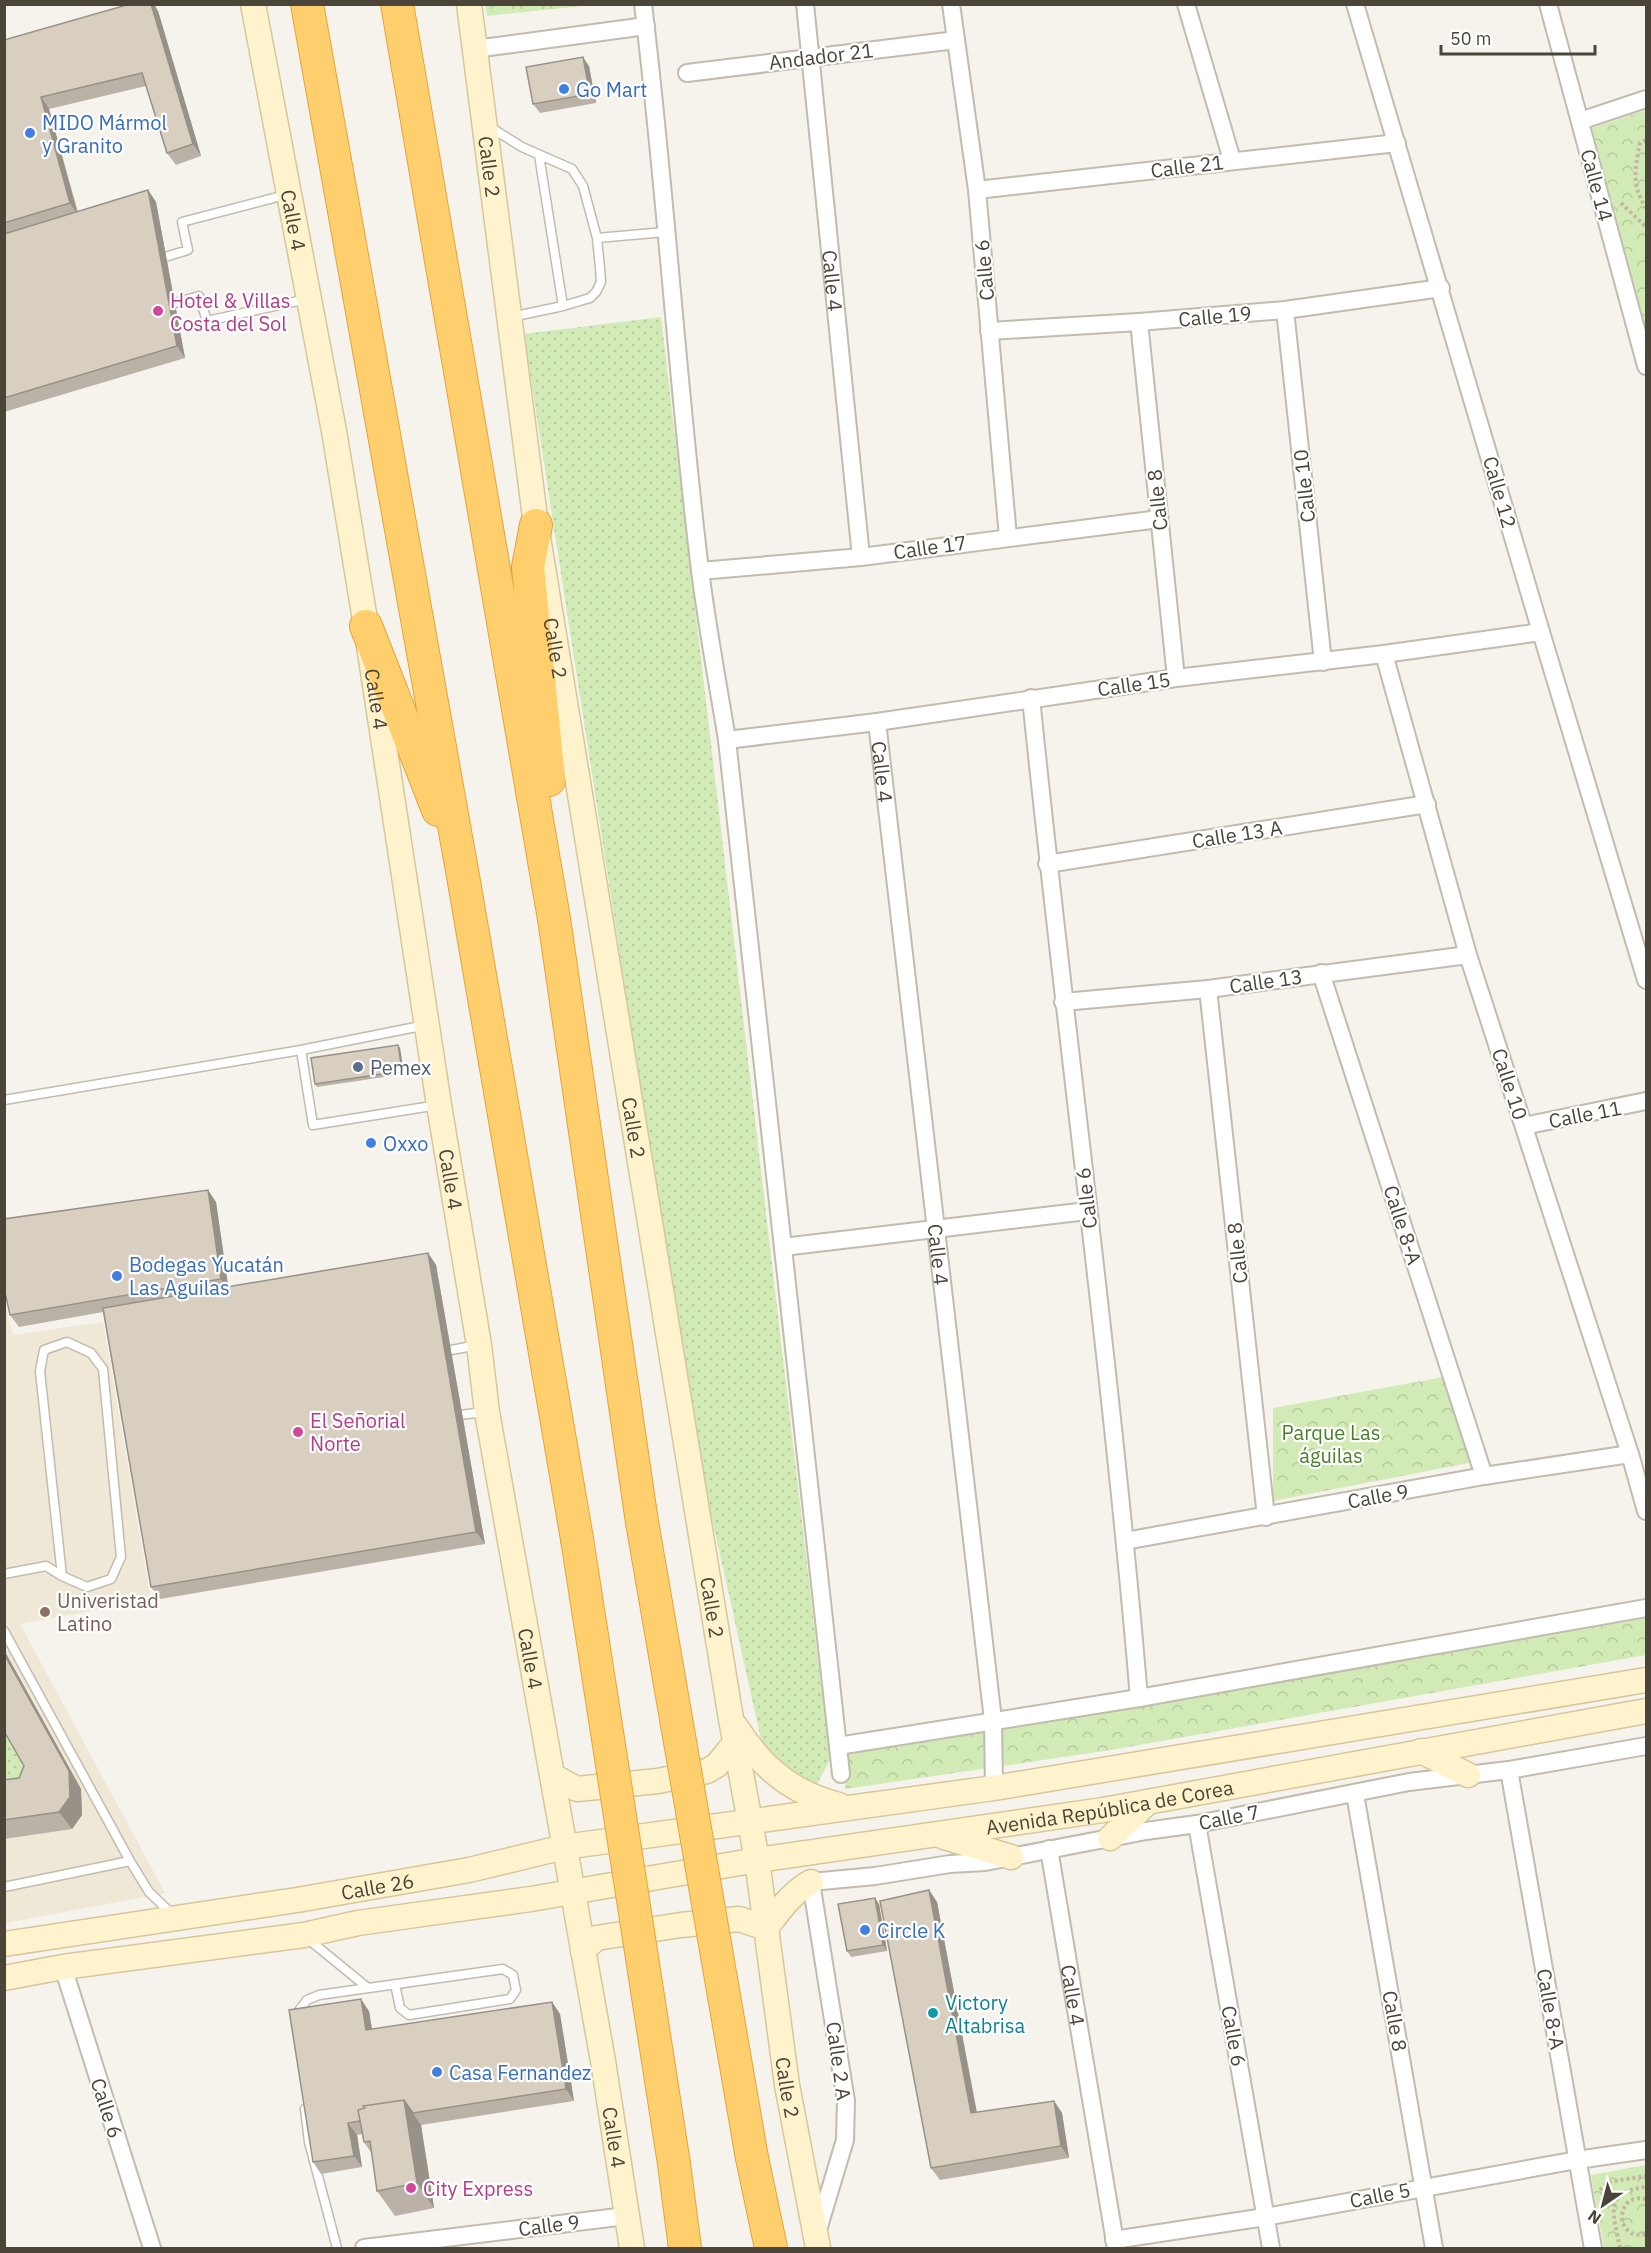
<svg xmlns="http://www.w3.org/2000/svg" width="1651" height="2253" font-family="'IBM Plex Sans',sans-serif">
<defs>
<pattern id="grass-dots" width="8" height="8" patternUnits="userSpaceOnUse" patternTransform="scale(1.5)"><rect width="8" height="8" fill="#d2eab5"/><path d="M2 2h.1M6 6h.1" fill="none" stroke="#b6ca9c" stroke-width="1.8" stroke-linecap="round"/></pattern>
<pattern id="forest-crowns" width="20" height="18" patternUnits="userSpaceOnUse" patternTransform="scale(1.5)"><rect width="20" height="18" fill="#d2eab5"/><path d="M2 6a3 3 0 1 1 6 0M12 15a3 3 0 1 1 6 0" fill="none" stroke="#b6ca9c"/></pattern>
</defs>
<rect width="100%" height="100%" fill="#f6f3ec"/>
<path fill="#efe8d6" d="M4 1300 13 1335 103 1322 151 1600 20 1624 165 1893 5 1923Z"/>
<path fill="url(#grass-dots)" d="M661 317 830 1760 816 1786 766 1762 696 1446 524 334Z
M4 1727 36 1784 5 1800Z"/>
<path fill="url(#forest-crowns)" d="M485 5V4L591 5 487 16Z
M1646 110V329L1592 128Z
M1449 1376 1474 1462 1273 1501V1408Z
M1646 1618V1655L1111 1750 845 1789 849 1754Z
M1646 2165V2248H1604L1591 2175Z"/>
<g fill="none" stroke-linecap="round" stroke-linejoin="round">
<g stroke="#c2bbae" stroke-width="11">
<path id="lane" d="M490 127 522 147 572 169 583 186 597 238 600 268 601 282 596 292 590 298 563 306 511 317
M539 155 563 306
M597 238 665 232
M155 260 188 250 182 222 289 194
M165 306 199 296 207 321 307 299
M301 1050 313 1125 438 1105
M4 1100 301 1050 426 1025
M443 1356 446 1351 478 1345
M452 1416 484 1412
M4 1574 46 1566 62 1576 87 1587 111 1579 121 1557 103 1369 91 1353 67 1342 44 1350 40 1371 62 1576
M4 1631 130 1861 149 1892 173 1915
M4 1887 130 1861
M308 1939 368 1988
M295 2016 307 2000 319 1995 503 1969 513 1975 516 1990 510 1999 409 2015 400 2008 395 1984
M305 2109 309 2142 337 2248"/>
</g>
<g stroke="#c2bbae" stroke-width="20">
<g id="street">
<path d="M643 4C666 192 677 382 700 570 707 627 718 684 727 740L841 1774"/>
<path id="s1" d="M805 4 861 557"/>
<path d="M951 4 977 190 1008 537"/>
<path d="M1186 4 1232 160"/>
<path d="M1355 4 1541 632 1646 980"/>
<path d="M1548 4 1646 366"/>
<path d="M475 49 646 26"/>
<path d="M687 73 956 40"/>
<path d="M1580 121 1646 99"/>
<path d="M977 190 1397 143"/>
<path d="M1285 310 1323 662"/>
<path d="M1139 322 1176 678"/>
<path d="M989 331 1139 322 1285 310 1441 288"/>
<path d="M700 571 861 557 1159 519"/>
<path d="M1384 654 1468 955 1630 1454 1646 1511"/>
<path d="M1031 698C1065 1032 1111 1364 1139 1698"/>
<path id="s2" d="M877 722 993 1720 994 1788"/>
<path d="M727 740 877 722 1176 678 1384 654 1541 632"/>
<path d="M1047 864 1427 804"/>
<path d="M1321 973 1484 1476"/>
<path d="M1208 989 1266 1517"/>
<path d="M1063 1002 1208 989 1468 955"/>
<path d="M1524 1126 1646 1101"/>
<path d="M783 1247 1087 1211"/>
<path d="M1125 1541 1484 1476 1630 1454"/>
<path d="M838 1746 1139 1698 1646 1608"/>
<path d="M1509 1770 1593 2248"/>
<path d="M1355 1794 1434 2248"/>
<path d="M1197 1824 1271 2248"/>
<path id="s3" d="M1049 1849 1116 2248"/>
<path d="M63 1967 152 2248"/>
<path d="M817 2233 845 2140 846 2101 811 1882 875 1876 950 1864 985 1862 1146 1831 1197 1824 1409 1782 1509 1770 1646 1746"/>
<path d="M1114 2240 1265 2217 1577 2160 1646 2150"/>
<path d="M364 2248 626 2216"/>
</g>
</g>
<g stroke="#d6c79b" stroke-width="27">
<g id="secondary">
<path id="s4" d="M253 4 334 431 366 626 439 1105 479 1345 487 1412 603 2061 632 2248"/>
<path id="s5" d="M469 4 536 525 731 1719 757 1860 787 2085 818 2248"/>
<path d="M736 1727C762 1768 792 1793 839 1805"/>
<path d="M1421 1751 1468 1775"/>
<path d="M553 1776 577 1789 658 1781 707 1771 717 1765 735 1743"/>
<path d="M944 1837 1011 1857"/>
<path d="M1110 1838 1148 1802"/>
<path id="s6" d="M4 1944 297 1900 469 1870 564 1847 994 1788 1646 1680"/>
<path d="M583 1951 596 1938 681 1925 739 1919 766 1928C780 1910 791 1893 811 1882"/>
<path id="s7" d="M4 1978 63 1967 304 1935 358 1923 531 1899 757 1860 1103 1810 1646 1711"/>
</g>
</g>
<g stroke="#e0a43c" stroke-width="34">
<path id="highway" d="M307 4 463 876 577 1539
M397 4 554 919 642 1522
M536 525 528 567 549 780
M366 626 438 810
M752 2158 771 2248
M674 2164 685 2248"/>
</g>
<path stroke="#c4b79f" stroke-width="4" stroke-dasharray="3 3" stroke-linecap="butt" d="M1646 140 1640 143C1635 169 1631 185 1646 208
M1621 203 1646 227
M1600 2190 1608 2182 1646 2176
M1646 2199C1613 2192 1615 2242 1646 2234
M1620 2248C1614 2216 1602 2191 1646 2187"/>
<use href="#lane" stroke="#fff" stroke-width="8"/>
<use href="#street" stroke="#fff" stroke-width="16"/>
<use href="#secondary" stroke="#fff3cd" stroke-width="24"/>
<use href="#highway" stroke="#ffcf6e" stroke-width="32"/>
<g stroke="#e0a43c" stroke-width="34" stroke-linecap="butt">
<path id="highway-bridge" d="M642 1522 752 2158
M577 1539 674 2164"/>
</g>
<use href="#highway-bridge" stroke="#ffcf6e" stroke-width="32"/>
</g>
<path fill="#bab2a6" d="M158 11 201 156 176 165 167 153 146 86 49 109 78 212 148 190 156 202 185 358 4 412V40Z
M589 66 596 103 540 113 533 104Z
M398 1045 400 1048 404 1074 317 1087 315 1084Z
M216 1202 228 1287 428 1253 436 1265 485 1544 160 1599 151 1587 103 1312 19 1327 10 1315Z
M4 1650 81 1789 82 1815 72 1829 4 1839V1780L19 1778 24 1766 4 1731Z
M929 1890 937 1902 977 2112 1054 2101 1062 2113 1069 2158 940 2180 931 2168Z
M879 1904 887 1951 851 1957 847 1951Z
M552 2002 560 2014 574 2101 421 2125 434 2208 395 2216 377 2191 372 2154 364 2142 362 2134 357 2135 362 2167 321 2174 313 2162 369 2011 372 2029Z"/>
<path fill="#979187" d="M151 4H154L158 11 201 156 193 144Z
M583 57 589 66 596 103 590 94Z
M41 97 49 109 78 215 70 203Z
M148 190 156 202 185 358 177 346Z
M398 1045 400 1048 404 1074 402 1071Z
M208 1190 216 1202 229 1291 221 1279Z
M428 1253 436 1265 485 1544 476 1532Z
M4 1650 81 1789 82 1815 72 1829 59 1812 4 1654Z
M929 1890 937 1902 979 2125 971 2113Z
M875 1898 879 1904 887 1951 883 1945Z
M361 1999 369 2011 374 2042 366 2030Z
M552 2002 560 2014 574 2101 566 2089Z
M404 2100 421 2125 434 2208 417 2183Z
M1054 2101 1062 2113 1069 2158 1061 2146Z
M348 2123 357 2135 362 2167 354 2156Z"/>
<path fill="#d8cfc1" stroke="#979187" stroke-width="1.5" d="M130 4H151L193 144 167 153 142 73 41 97 70 203 4 223V40Z
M583 57 590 94 533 104 526 67Z
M148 190 177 346 4 398V234Z
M398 1045 402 1071 315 1084 311 1058Z
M208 1190 221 1279 10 1315 4 1288V1219Z
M428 1253 476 1532 151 1587 103 1308Z
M4 1654 69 1771 70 1797 59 1812 4 1820V1780L19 1778 24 1766 4 1731Z
M929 1890 971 2113 1054 2101 1061 2146 931 2168 880 1901Z
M875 1898 883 1945 847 1951 838 1904Z
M361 1999 366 2030 552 2002 566 2089 413 2113 404 2100 363 2106 365 2108 358 2110 360 2121 348 2123 354 2156 313 2162 289 2010Z
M404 2100 417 2183 377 2191 370 2141 364 2142 358 2110 365 2108 363 2106Z"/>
<g fill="#3f7fe0" stroke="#fff" stroke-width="2">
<circle cx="564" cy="89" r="6"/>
<circle cx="30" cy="133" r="6"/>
<circle cx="371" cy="1143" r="6"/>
<circle cx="117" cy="1276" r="6"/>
<circle cx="865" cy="1930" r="6"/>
<circle cx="437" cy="2072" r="6"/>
</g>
<g fill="#d1479c" stroke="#fff" stroke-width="2">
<circle cx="158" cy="311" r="6"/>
<circle cx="298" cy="1432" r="6"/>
<circle cx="411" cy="2188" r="6"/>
</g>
<circle fill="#5c6f8a" stroke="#fff" stroke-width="2" cx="358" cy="1067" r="6"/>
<circle fill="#8d6e63" stroke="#fff" stroke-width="2" cx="45" cy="1612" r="6"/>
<circle fill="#0f9aa8" stroke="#fff" stroke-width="2" cx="933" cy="2013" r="6"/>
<g text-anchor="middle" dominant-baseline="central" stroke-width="4.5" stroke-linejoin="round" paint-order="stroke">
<g font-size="20" fill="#4b4439" stroke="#fff">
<text transform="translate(821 56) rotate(-7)">Andador 21</text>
<text transform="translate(1187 166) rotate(-7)">Calle 21</text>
<text stroke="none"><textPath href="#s5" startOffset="164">Calle 2</textPath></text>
<text transform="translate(1597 185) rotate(75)">Calle 14</text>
<text stroke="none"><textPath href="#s4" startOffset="220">Calle 4</textPath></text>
<text transform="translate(984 270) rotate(-95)">Calle 6</text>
<text stroke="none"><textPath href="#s1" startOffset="278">Calle 4</textPath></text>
<text transform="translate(1215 316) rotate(-5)">Calle 19</text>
<text transform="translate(1304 486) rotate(-96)">Calle 10</text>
<text transform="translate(1500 492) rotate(74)">Calle 12</text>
<text transform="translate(1157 500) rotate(-96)">Calle 8</text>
<text transform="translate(930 547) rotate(-8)">Calle 17</text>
<text stroke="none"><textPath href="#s5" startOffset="650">Calle 2</textPath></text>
<text transform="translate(1134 684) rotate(-8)">Calle 15</text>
<text stroke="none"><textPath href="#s4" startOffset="706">Calle 4</textPath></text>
<text stroke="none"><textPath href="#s2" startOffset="50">Calle 4</textPath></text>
<text transform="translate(1237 834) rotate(-9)">Calle 13 A</text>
<text transform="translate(1266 981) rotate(-8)">Calle 13</text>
<text transform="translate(1510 1084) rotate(72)">Calle 10</text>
<text transform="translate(1585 1114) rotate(-11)">Calle 11</text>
<text stroke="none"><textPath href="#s5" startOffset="1136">Calle 2</textPath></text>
<text stroke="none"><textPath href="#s4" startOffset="1192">Calle 4</textPath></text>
<text transform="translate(1086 1198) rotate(-97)">Calle 6</text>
<text transform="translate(1403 1225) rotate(72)">Calle 8-A</text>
<text transform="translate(1237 1253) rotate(-96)">Calle 8</text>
<text stroke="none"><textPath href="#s2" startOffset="536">Calle 4</textPath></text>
<text transform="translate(1378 1496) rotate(-10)">Calle 9</text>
<text stroke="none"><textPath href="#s5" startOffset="1622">Calle 2</textPath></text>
<text stroke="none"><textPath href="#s4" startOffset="1678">Calle 4</textPath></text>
<text stroke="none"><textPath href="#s7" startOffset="1119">Avenida República de Corea</textPath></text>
<text transform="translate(1229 1817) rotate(-11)">Calle 7</text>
<text stroke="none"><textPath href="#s6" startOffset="378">Calle 26</textPath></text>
<text stroke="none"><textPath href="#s3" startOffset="148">Calle 4</textPath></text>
<text transform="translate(1551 2009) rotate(80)">Calle 8-A</text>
<text transform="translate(1395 2021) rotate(80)">Calle 8</text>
<text transform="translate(1234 2036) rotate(80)">Calle 6</text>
<text transform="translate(839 2061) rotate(82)">Calle 2 A</text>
<text stroke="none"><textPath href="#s5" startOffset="2108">Calle 2</textPath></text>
<text transform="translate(107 2108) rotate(72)">Calle 6</text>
<text stroke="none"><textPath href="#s4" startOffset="2164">Calle 4</textPath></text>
<text transform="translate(1380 2195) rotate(-11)">Calle 5</text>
<text transform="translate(549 2225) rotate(-7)">Calle 9</text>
</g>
<g font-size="20" fill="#366cbe" stroke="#fff" text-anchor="start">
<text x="576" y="89">Go Mart</text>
<text x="42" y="122">MIDO Mármol<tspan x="42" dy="23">y Granito</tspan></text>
<text x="383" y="1143">Oxxo</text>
<text x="129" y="1264">Bodegas Yucatán<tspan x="129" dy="23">Las Aguilas</tspan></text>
<text x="877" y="1930">Circle K</text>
<text x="449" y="2072">Casa Fernandez</text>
</g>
<g font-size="20" fill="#b23c85" stroke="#fff" text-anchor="start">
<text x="170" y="300">Hotel &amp; Villas<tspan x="170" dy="23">Costa del Sol</tspan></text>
<text x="310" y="1420">El Señorial<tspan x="310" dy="23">Norte</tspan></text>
<text x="423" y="2188">City Express</text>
</g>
<g font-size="20" fill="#4e5e75" stroke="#fff" text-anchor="start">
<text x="370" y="1067">Pemex</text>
</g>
<g font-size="20" fill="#4a7f2a" stroke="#fff">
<text x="1331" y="1432">Parque Las<tspan x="1331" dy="23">águilas</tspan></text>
</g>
<g font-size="20" fill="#785e54" stroke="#fff" text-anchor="start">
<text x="57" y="1600">Univeristad<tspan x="57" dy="23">Latino</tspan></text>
</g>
<g font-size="20" fill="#0d838f" stroke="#fff" text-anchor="start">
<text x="945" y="2002">Victory<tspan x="945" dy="23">Altabrisa</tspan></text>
</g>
</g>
<rect width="1651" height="2253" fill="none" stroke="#4b4439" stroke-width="12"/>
<g transform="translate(1603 2205) rotate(215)" stroke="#ffffff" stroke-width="4.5" paint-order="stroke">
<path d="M0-4.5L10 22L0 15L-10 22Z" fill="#4b4439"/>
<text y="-9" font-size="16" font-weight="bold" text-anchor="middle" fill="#4b4439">N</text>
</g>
<path d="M1441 45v9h154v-9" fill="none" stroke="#4b4439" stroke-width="3"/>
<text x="1450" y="45" font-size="18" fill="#4b4439" stroke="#ffffff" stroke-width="4.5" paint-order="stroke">50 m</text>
</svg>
